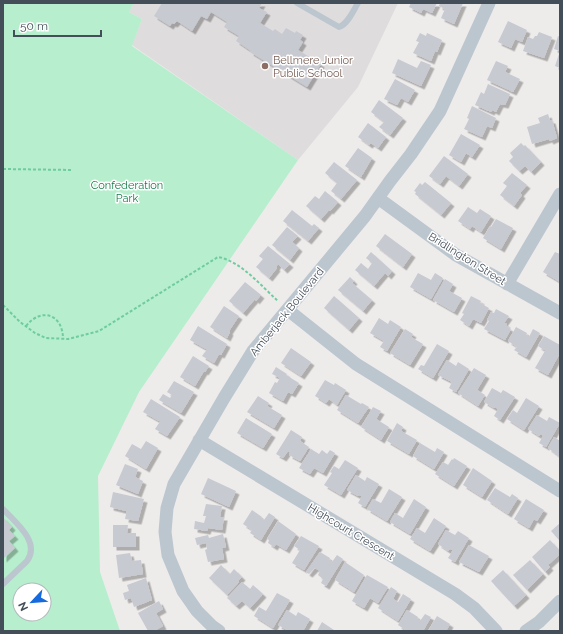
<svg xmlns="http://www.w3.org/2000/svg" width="563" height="634" font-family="Raleway,sans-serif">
<defs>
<filter id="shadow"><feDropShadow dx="3.5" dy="3.5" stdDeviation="0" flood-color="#0004"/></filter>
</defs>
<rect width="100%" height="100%" fill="#eeebeb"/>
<path fill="#dfdcdd" d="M134 3H398L358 87 298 160 132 45 142 19 129 12Z"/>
<path fill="#b7eecd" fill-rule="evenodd" d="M3 3H134L129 12 142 19 132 46 298 160 139 392 98 476 100 572 120 631H3ZM20 590H44V614H20Z"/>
<path fill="#c8cad1" filter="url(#shadow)" d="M162 3H262L259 8 267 12 260 23 273 31 275 29 282 34 286 28 295 33 296 31 303 35 300 40 303 42 298 50 321 64 307 87 250 52 251 51 236 41 239 36 224 27 227 22 211 12 207 19 201 16 192 31 177 21 174 24 172 23 170 26 154 16Z
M411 3H437L432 13 423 9 421 13 409 7Z
M440 3H463L454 24 441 18 445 9 439 6Z
M508 21 527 30 522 42 515 39 511 48 498 42Z
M539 32 552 37 544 58 523 51 528 37 533 39 535 36H537Z
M420 33 426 36 427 33 442 40 437 52 435 51 431 61 413 53 419 42 416 41Z
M558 36 560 37V51L554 49Z
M560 51V68L555 66Z
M398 59 417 68 421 61 431 65 421 86 392 73Z
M496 61 508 66 505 72 520 79 513 92 487 80Z
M395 79 415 90 408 102 401 98 397 105 384 99Z
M488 84 510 94 505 105 500 104 496 112 492 110 491 112 475 105 481 92 484 94Z
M379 100 403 118 390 135 379 127 384 122 371 112Z
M472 106 496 118 492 128 487 126 482 137 464 129 469 119 467 118Z
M548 114 550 120H552L557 138 550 141 549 139 532 144 527 127 540 123 538 118Z
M368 123 386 137 378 148 371 143 369 145 358 137Z
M461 134 480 145 472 157 466 153 461 162 449 155Z
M521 143 524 146 525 145 541 162 531 172 525 166 519 171 509 161 513 157 510 153Z
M358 148 372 158 361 177 345 166Z
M444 156 468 174 459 186 446 176 440 184 429 176Z
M334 162 357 180 341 199 331 191 337 183 325 173Z
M512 173 527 185 520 193 522 195 514 206 500 195 507 186 503 183Z
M425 182 451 203 441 215 415 194 416 192 414 191 420 183 422 185Z
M325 191 338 202 330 211 329 210 321 219 306 206 315 196 319 199Z
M468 207 477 213 480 209 491 216 481 232 472 226 470 229 458 221Z
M292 210 312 226 314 224 319 228 308 241 283 221Z
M496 219 513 228 501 249 483 238 490 226 491 227Z
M287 227 298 236 292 242 299 248 290 260 272 245Z
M385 234 412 254 403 267 376 246Z
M268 246 290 264 284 270 278 264 276 267 277 268 269 278 256 267 263 259 259 256Z
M371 252 392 271 388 276 385 273 374 286 355 270 361 263 368 269 372 263 366 258Z
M555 252 560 254V282L543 272Z
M418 273 431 280 435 273 443 278 431 299 410 287Z
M350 277 354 281 352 283 372 300 363 311 338 290Z
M445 279 453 284 449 291 462 298 454 312 433 300Z
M245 282 261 295 256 301 255 299 243 313 229 301Z
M334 296 359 318 349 330 324 308Z
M471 296 481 301 480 303 489 308 481 323 473 319 469 326 460 320 464 314 462 313Z
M224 306 239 316 229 331 230 332 227 338 210 327Z
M496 309 509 316 504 323 507 324 506 326 511 329 505 340 484 329 489 321 487 320 491 312 494 313Z
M379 318 388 324 390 320 401 327 387 351 380 347 384 341 370 333Z
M198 326 227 344 221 355 219 354 214 363 202 356 208 348 206 349 190 340Z
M516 327 527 333 526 335 529 337 533 329 540 333 526 357 514 350 517 347 508 341Z
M405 329 413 334 411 337 423 344 410 365 390 353Z
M544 336 560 345V353L548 375 535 368 546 349 544 350 538 346Z
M437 344 449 351 433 378 418 369 421 365 424 366Z
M291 348 311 362 301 376 281 363Z
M193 356 209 366 205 372 204 371 195 386 180 377Z
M447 360 456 366 458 362 469 369 456 392 449 388 452 382 438 375Z
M276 367 287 374 286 375 299 383 292 394 288 392 283 401 269 393 275 382 277 383 280 378 272 374Z
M474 368 486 375 477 390 485 395 478 406 458 393Z
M325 380 334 385 335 383 346 390 337 405 329 399 326 403 315 396Z
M174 381 194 392 181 413 159 400 163 394 170 398 172 395 167 392Z
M492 388 501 393 503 390 515 397 500 420 494 416 498 409 495 407 494 408 484 402Z
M346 395 361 404 362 403 369 407 358 423 337 410Z
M258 396 269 403 267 406 282 415 274 428 247 412Z
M526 398 539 406 524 430 507 419 513 410 517 413Z
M151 399 180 417 167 436 155 429 161 420 159 421 143 412Z
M373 407 381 411 376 419 389 427 381 440 361 427Z
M537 415 547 421 549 417 560 423 546 447 539 443 543 436 541 434 539 436 528 429Z
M246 418 272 434 263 448 237 433Z
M397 423 403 427 401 431 417 440 409 454 387 441Z
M291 430 302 437 300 441 309 447 300 461 289 455 290 452 288 451 283 458 276 454Z
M554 437 560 441V457L548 448Z
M146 441 158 448 146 469 125 456 132 444 141 449Z
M420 443 435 452 437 448 444 452 434 469 413 456Z
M311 449 319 454 322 450 327 454 330 450 335 453 323 473 314 468 310 474 299 468Z
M454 458 467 466 454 486 435 474 443 462 450 466 448 465 452 459 453 460Z
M345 460 358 468 341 495 324 485 332 473 330 472 334 466 339 469Z
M125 464 138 469 135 477 143 481 138 494 116 485Z
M473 468 492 481 482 497 463 485Z
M356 475 365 481 367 477 379 484 365 507 358 503 362 496 359 495 358 496 347 490Z
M208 478 236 491 229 507 201 494Z
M495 488 510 497 512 494 518 498 508 514 487 500Z
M389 489 402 497 387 521 367 509 373 499 381 503Z
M113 492 144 499 138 521 125 519 127 509 126 511 110 507Z
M414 499 426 507 410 534 390 522 395 513 403 518Z
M526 499 544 510 537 521 534 519 529 528 514 519Z
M206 504 222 506 220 517H224L222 530 208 528 207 531 194 529 195 521 204 523 206 516H203Z
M252 510 262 517 261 519 264 520 269 513 275 517 261 540 250 533 252 530 243 524Z
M3 517 12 527 9 530 15 536 9 541 15 548 3 559Z
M434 518 446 526 430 551 410 539 417 528 425 533Z
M278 521 296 534 286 550 276 544 274 547 268 543 269 540 267 539Z
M560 523V541L551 531Z
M113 525H128L127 533H136V547H113Z
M446 530 455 535 458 531 469 538 455 562 448 558 453 550 450 549 448 551 438 544Z
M223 534 226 547 222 548 224 559 208 562 205 550 207 549 206 543 197 545 195 538 208 535 209 538Z
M301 536 319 546 304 570 292 563 300 550 294 546Z
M550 540 560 551V554L548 565 550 567 545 572 532 557Z
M469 545 489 556 479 572 459 562Z
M320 552 330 558 329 560 332 562 337 555 343 559 326 586 321 583 323 579 318 575 320 571 315 568 309 574 306 572Z
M130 553 132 561 141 560 143 574 119 578 116 555Z
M530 560 543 574 527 590 513 575Z
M345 562 364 575 354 592 335 580Z
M221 565 230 574 234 569 242 577 238 581 239 582 227 595 209 578Z
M503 570 526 595 514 606 491 581Z
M367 575 388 587 378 603 370 598 364 608 352 601Z
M146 578 152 600 134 607 131 598 125 600 123 593 129 591 127 585Z
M242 582 250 589 253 585 263 594 250 608 242 601 236 606 227 598Z
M391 587 397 591 393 599 398 602 403 594 411 599 398 621 378 608Z
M277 593 290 600 273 628 254 616 259 607 266 611Z
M159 601 163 609 156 613 163 626 154 631H148L138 613Z
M287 610 296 616 298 612 310 619 303 631H293L290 629 289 631 278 625Z
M407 610 418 617 417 619 420 621 425 614 431 617 423 631H407L398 625Z
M437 616 450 624 446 631H428Z
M322 622 334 630 333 631H317Z"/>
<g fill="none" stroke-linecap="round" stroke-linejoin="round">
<path stroke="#6fcca0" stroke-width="2" stroke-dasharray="3 2" stroke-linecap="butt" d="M3 169 72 170
M3 305 20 322 35 333 46 338 68 339 99 331 218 257C241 261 261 286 278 301
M26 326C41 307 63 314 63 339"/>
<path stroke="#bcc6ce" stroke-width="6" d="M297 3 339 27C348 24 353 11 358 3
M3 509C15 522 41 542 27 561L3 584"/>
<path stroke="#bcc6ce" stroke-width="13" d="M378 198 456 255 560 313
M507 284 560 194
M288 310 356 364 560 491
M199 440 455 594 474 608 496 631
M219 631 212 626 197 611 183 591 168 555 165 532 167 508 174 484 224 398 253 351 365 216 390 181 411 154 440 111 489 3
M526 631 539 622 560 601"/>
</g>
<circle fill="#8d6e63" stroke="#fff" stroke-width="1.5" cx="265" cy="66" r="4"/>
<g text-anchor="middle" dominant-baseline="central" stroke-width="3" stroke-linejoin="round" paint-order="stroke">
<g font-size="11" fill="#785e54" stroke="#fff" text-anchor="start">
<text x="273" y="60">Bellmere Junior<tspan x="273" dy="13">Public School</tspan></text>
</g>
<g font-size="11" fill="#157a49" stroke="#fff">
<text x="127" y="185">Confederation<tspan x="127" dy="13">Park</tspan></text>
</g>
<g font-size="11" fill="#444e59" stroke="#fff">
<text transform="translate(467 259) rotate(32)">Bridlington Street</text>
<text transform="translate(287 312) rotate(-51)">Amberjack Boulevard</text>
<text transform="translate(351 532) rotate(31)">Highcourt Crescent</text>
</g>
</g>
<rect width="563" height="634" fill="none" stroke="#444e59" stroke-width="8"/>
<g transform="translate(32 602) rotate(244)"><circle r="19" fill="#ffffff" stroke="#b4b8bd"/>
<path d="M0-3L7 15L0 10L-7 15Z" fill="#166add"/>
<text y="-6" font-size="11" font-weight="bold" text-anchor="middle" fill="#444e59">N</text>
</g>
<path d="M14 30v6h87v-6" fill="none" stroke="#444e59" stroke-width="2"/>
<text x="20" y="30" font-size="12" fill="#444e59" stroke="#ffffff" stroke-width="3" paint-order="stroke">50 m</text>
</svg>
